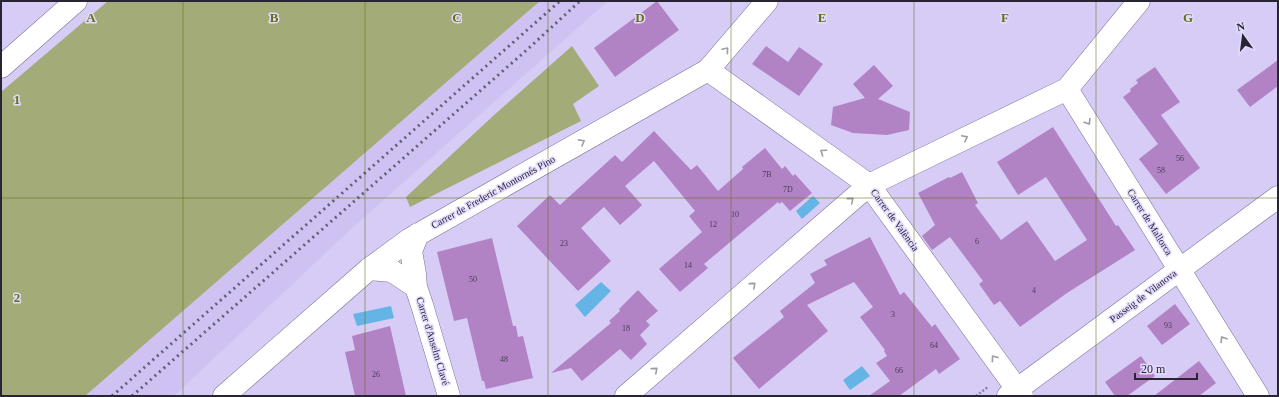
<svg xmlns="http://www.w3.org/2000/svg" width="1279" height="397" font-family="Georgia,serif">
<rect width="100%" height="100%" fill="#d7ccf6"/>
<path fill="#cfc2f3" d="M540 1H608L351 229 174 396H85Z"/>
<path fill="#a3ac78" d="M108 1H540L85 396H1V92Z
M572 46 599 86 573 104 581 121 410 207 406 197 493 116Z"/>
<path fill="#64b5e6" d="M813 196 820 203 802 219 796 211Z
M601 282 611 291 585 317 575 305Z
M391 306 394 318 357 326 353 314Z
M862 366 870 376 850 390 843 380Z"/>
<path fill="#b283c4" d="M657 1 679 30 615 77 594 48Z
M766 46 788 62 799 47 823 64 799 96 752 64Z
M1278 60V86L1250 107 1237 90Z
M874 65 893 86 878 99 910 112 909 130 887 135 853 133 831 125 833 107 865 98 853 84Z
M1155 67 1180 102 1161 115 1200 168 1166 194 1139 159 1158 144 1123 97 1131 91 1130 89 1138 83 1136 80Z
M1053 127 1116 226 1118 225 1135 250 1067 293 1020 327 1000 301 994 305 979 284 983 281 950 237 932 250 922 236 935 225 918 193 949 177 950 178 962 172 978 203 975 205 1001 240 1027 221 1055 261 1087 240 1046 177 1018 195 997 162Z
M654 131 691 170 697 165 718 191 743 169 742 167 765 148 782 169 785 166 793 176 795 174 812 193 790 211 782 202 779 204 778 202 704 264 708 268 680 292 659 269 702 232 689 216 695 211 654 161 625 186 642 205 637 210 620 225 604 207 581 228 611 261 578 291 517 226 550 195 560 205 615 155 622 162Z
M870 237 900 295 904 292 932 327 935 324 960 359 939 374 936 369 899 396H869L890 381 876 363 887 356 884 351 885 350 860 317 873 307 854 282 807 305 828 331 759 389 733 358 784 317 780 311 815 283 810 274 827 265 824 260Z
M492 238 513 326H516L518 337 523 336 533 378 486 389 484 381H482L467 318 454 321 437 252Z
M638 290 658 311 646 321 650 325 640 335 647 344 631 360 620 349 582 381 571 368 551 373 611 323 609 321 620 311 619 309Z
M1175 304 1190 324 1162 345 1147 326Z
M390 326 406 396H355L345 352 355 350 352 336Z
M1141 356 1155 376 1127 396H1115L1105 382Z
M1199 361 1216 383 1199 396H1154Z"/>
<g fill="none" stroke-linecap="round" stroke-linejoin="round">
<g stroke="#786e94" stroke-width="23">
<path id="minor" d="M1 67 76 1
M708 70 869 185 1022 396
M1067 89 1258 396
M418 234 411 251 415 274 416 287 422 305 449 396
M369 269 392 271 416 287
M224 396 369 269 410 239 708 70 767 1
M626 396 869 185 1067 89 1139 1"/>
</g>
<g stroke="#786e94" stroke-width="23">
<path id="tertiary" d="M1008 396 1278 197"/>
</g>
<path stroke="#89819f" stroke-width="2.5" stroke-dasharray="2 2" stroke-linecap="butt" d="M976 396 988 387"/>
<use href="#minor" stroke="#fff" stroke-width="22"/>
<use href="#tertiary" stroke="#fff" stroke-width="22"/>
<path stroke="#645d76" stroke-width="3" stroke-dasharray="2 4" stroke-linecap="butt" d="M112 396 560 1
M132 396 529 48 580 1"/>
</g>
<defs><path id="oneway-chevron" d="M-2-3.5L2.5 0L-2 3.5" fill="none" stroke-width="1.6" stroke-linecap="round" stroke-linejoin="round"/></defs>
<g stroke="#9e9ca4">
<use href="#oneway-chevron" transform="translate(726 50) rotate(-50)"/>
<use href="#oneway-chevron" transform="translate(1088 122) rotate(58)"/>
<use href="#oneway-chevron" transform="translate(965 138) rotate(-26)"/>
<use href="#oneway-chevron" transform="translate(582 142) rotate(-29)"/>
<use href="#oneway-chevron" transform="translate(823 152) rotate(-145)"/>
<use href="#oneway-chevron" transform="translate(851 200) rotate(-41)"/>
<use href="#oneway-chevron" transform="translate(753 285) rotate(-41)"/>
<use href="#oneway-chevron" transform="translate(1223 339) rotate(-122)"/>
<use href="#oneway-chevron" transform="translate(994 358) rotate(-126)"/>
<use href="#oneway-chevron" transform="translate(655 370) rotate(-41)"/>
</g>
<path fill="none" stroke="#646e17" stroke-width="1" stroke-opacity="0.55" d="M183 1V396M365 1V396M548 1V396M731 1V396M914 1V396M1096 1V396M1 198H1278"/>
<g text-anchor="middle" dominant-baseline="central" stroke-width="3" stroke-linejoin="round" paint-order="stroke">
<g font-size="8" fill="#4a3c58">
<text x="1180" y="158">56</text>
<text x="1161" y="170">58</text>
<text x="767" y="174">7B</text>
<text x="788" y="189">7D</text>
<text x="735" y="214">10</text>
<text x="713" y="224">12</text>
<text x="977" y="241">6</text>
<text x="564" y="243">23</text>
<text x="688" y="265">14</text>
<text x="473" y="279">50</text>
<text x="1034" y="290">4</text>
<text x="893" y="314">3</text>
<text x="1168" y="325">93</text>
<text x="626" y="328">18</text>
<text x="934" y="345">64</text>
<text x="504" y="359">48</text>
<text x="899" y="370">66</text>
<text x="376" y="374">26</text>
</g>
<g font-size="10" fill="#282434" stroke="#e3dbfd">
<text transform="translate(493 192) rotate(-29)">Carrer de Frederic Montornés Pino</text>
<text transform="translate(895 220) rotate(54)">Carrer de València</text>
<text transform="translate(1150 222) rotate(58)">Carrer de Mallorca</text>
<text transform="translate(1143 296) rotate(-37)">Passeig de Vilanova</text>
<text transform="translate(433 341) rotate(73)">Carrer d'Anselm Clavé</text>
</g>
</g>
<g font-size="13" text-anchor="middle" font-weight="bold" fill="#646e17" stroke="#e3dbfd" stroke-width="3" stroke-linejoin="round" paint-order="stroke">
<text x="91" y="22">A</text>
<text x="274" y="22">B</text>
<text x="457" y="22">C</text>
<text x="640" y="22">D</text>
<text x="822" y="22">E</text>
<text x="1005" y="22">F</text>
<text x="1188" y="22">G</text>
<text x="17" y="104">1</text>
<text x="17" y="302">2</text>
</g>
<rect width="1279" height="397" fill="none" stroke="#282434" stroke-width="4"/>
<g transform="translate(1243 36) rotate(346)" stroke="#e3dbfd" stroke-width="3" paint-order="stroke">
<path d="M0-3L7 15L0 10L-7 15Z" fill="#282434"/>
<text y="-6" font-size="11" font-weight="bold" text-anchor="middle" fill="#282434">N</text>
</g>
<path d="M1135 373v6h62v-6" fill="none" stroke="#282434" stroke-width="2"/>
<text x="1141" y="373" font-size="12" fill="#282434" stroke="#e3dbfd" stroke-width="3" paint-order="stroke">20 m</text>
</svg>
